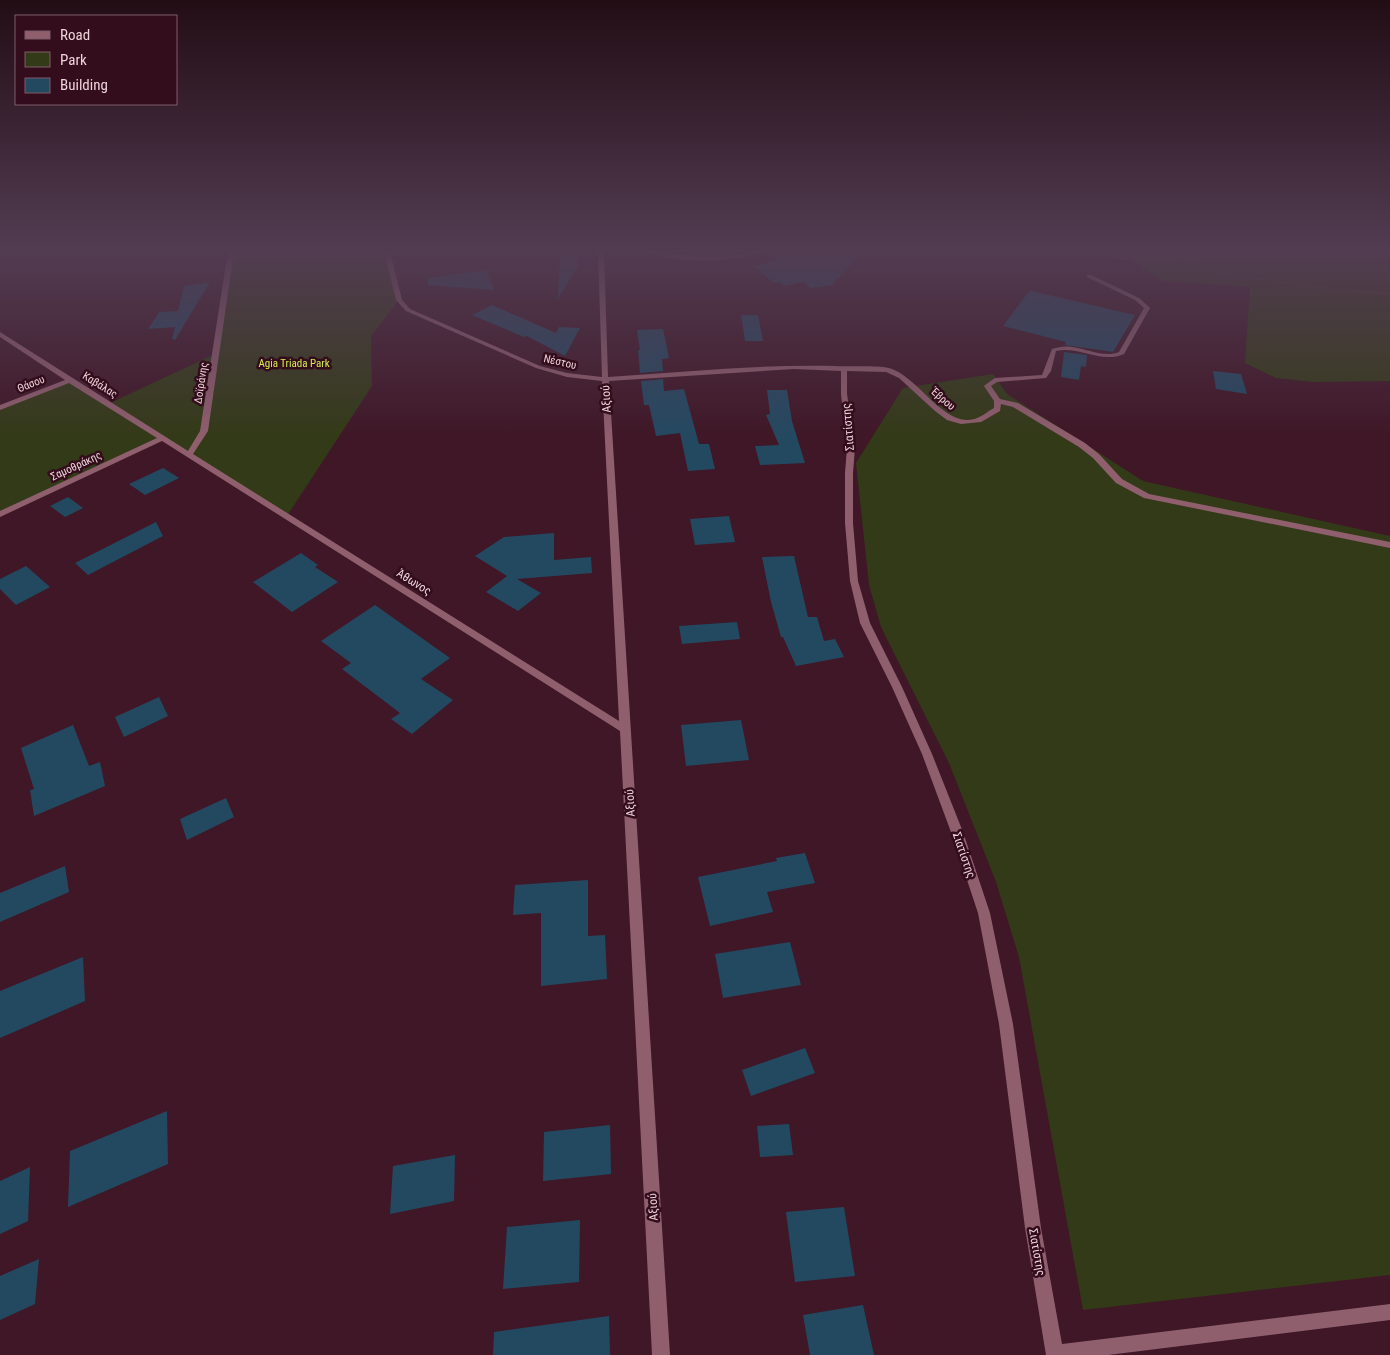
<svg xmlns="http://www.w3.org/2000/svg" width="1390" height="1355" font-family="'Roboto Condensed',sans-serif">
<rect width="100%" height="100%" fill="#3f1726"/>
<path fill="#333a17" d="M231 251H388L399 300 371 336 372 386 287 516 162 438 0 514V408L70 380 108 404 215 354Z
M1100 251H1390V381L1314 382 1276 378 1245 363 1250 287 1161 281 1127 256Z
M993 374 1007 394 1143 481 1390 536V1275L1083 1310 1019 957 996 882 949 763 881 627 869 585 856 463 903 388Z"/>
<path fill="#234961" d="M560 251H578V266L558 299Z
M777 251H863L832 285 811 288 803 282 784 286 779 282 774 283 753 266 776 261Z
M486 270 494 290 428 285V278Z
M210 282 175 340 172 339 175 327 148 329 159 312 178 311 184 286Z
M1030 290 1040 293 1135 315 1113 352 1065 345 1066 342 1003 326Z
M492 305 556 333 559 327 580 328 565 356 527 336 524 337 472 315Z
M741 315H758L763 341H745Z
M663 329 669 358 662 359 663 371 640 373 638 350H640L637 330Z
M1064 352 1087 355 1086 367 1081 366 1079 380 1061 377Z
M1213 371 1241 374 1247 394 1216 389Z
M663 379 664 391 684 389 699 444H709L715 469 688 471 680 433 656 436 649 405H644L641 381Z
M767 390H787L792 421 805 463 760 465 755 446 779 445 766 415 770 414Z
M163 468 179 478 145 495 129 484Z
M68 497 83 508 65 517 50 506Z
M729 516 735 542 695 545 690 519Z
M156 522 163 536 88 575 75 563Z
M554 533V560L591 557 592 573 517 579 541 593 518 611 486 592 507 576 475 556 504 537Z
M301 553 318 565 315 567 338 582 292 612 253 582Z
M794 556 808 617H817L824 641 835 639 844 657 796 666 783 637H781L771 602 762 557Z
M26 566 50 587 16 605 0 589V579Z
M375 605 450 658 421 679 453 700 412 734 391 719 400 713 342 669 351 663 321 641Z
M737 622 740 639 682 644 679 626Z
M159 697 168 716 124 737 115 717Z
M741 720 749 760 686 766 681 725Z
M73 725 89 766 100 762 105 786 34 816 30 790 34 789 21 748Z
M226 798 234 817 187 840 180 819Z
M805 853 815 883 767 892 773 912 710 926 698 877 777 861 776 858Z
M65 866 69 892 0 922V893Z
M588 880V936L605 935 607 979 541 986V913L513 915 515 885Z
M790 942 801 985 723 998 715 954Z
M83 957 85 1001 0 1038V991Z
M805 1048 815 1073 751 1096 742 1070Z
M167 1111 168 1164 68 1207 70 1151Z
M789 1124 793 1155 760 1157 757 1126Z
M610 1125 611 1174 543 1181 544 1132Z
M455 1155 454 1201 390 1214 393 1166Z
M30 1167 28 1221 0 1234V1181Z
M844 1207 855 1276 795 1282 786 1212Z
M580 1220 579 1282 503 1289 507 1227Z
M39 1259 35 1304 0 1320V1276Z
M863 1305 874 1355H810L803 1315Z
M609 1316 610 1355H493L494 1332Z"/>
<g fill="none" stroke-linecap="round" stroke-linejoin="round">
<path stroke="#785561" stroke-width="2" stroke-dasharray="0.5 2.5" stroke-linecap="butt" d="M1139 259 1186 260 1311 251
M1136 260 1304 286 1390 294"/>
<path fill="#905f6e" fill-rule="evenodd" d="M228 251H234L208 431 193 454 619 721 602 381 567 377 536 368 406 311 396 300 384 251H390L402 300 410 309 540 366 567 373 602 377 598 251H604L608 377C684 372 760 364 836 366 850 367 875 365 889 368 919 376 945 431 977 418 983 416 988 411 994 408V401L984 386 985 385 995 378 1042 375 1052 349C1059 347 1065 346 1072 347 1088 349 1104 358 1119 352L1144 308 1135 300 1087 277V275H1091L1139 298 1149 307 1150 308 1124 354C1101 364 1080 346 1056 351L1051 371 1046 378 997 382 991 386 1000 399 1018 403 1085 443 1099 454 1122 479 1149 494 1390 542V548L1144 498 1116 483 1093 458 1079 447 1013 407 1001 404 1000 411 981 422 961 424 947 420 935 411 899 378 886 372 847 371V394L855 448 853 473V523L858 581 870 623 902 687 932 754 963 832 990 913 1013 1024 1041 1228 1062 1344 1390 1304V1320L1108 1355H1046L1025 1228 999 1024 978 913 951 832 922 754 892 687 860 623 850 581 845 523V473L847 448 841 394V371L794 369 609 381 670 1355H652L620 731 162 441 0 517V511L157 438 69 383 0 410V405L65 380 0 337V332L188 451 200 431Z
M643 251 704 257 732 256 756 251H764C742 263 665 263 643 251Z
M1095 251H1103L1129 258 1126 260Z"/>
</g>
<linearGradient id="sky" x2="0" y2="1"><stop stop-color="#230d15"/><stop offset="0.57" stop-color="#523c52"/><stop offset="1" stop-color="#523c52" stop-opacity="0"/></linearGradient>
<rect width="1390" height="440" fill="url(#sky)"/>
<g text-anchor="middle" dominant-baseline="central" stroke-width="5" stroke-linejoin="round" paint-order="stroke">
<g font-size="11" fill="#eed3da" stroke="#330d1c">
<text transform="translate(560 362) rotate(13)">Νέστου</text>
<text transform="translate(201 383) rotate(-81)">Δοϊράνης</text>
<text transform="translate(31 384) rotate(-22)">Θάσου</text>
<text transform="translate(100 385) rotate(32)">Καβάλας</text>
<text transform="translate(943 399) rotate(41)">Έβρου</text>
<text transform="translate(76 466) rotate(-25)">Σαμοθράκης</text>
</g>
<g font-size="11" fill="#d2ee50" stroke="#330d1c">
<text x="294" y="363">Agia Triada Park</text>
</g>
<g font-size="12" fill="#eed3da" stroke="#330d1c">
<text transform="translate(606 399) rotate(-93)">Αξιού</text>
<text transform="translate(848 427) rotate(-95)">Σιατίστης</text>
<text transform="translate(414 582) rotate(32)">Άθωνος</text>
<text transform="translate(630 803) rotate(-93)">Αξιού</text>
<text transform="translate(964 855) rotate(71)">Σιατίστης</text>
<text transform="translate(653 1207) rotate(-93)">Αξιού</text>
<text transform="translate(1037 1252) rotate(80)">Σιατίστης</text>
</g>
</g>
<rect x="15" y="15" width="162" height="90" fill="#330d1c" stroke="#7e5c68"/>
<rect x="25" y="31" width="25" height="8" fill="#905f6e" stroke="#7e5c68"/>
<text x="60" y="40" font-size="15" fill="#eed3da">Road</text>
<rect x="25" y="52" width="25" height="15" fill="#333a17" stroke="#7e5c68"/>
<text x="60" y="65" font-size="15" fill="#eed3da">Park</text>
<rect x="25" y="78" width="25" height="15" fill="#234961" stroke="#7e5c68"/>
<text x="60" y="90" font-size="15" fill="#eed3da">Building</text>
</svg>
